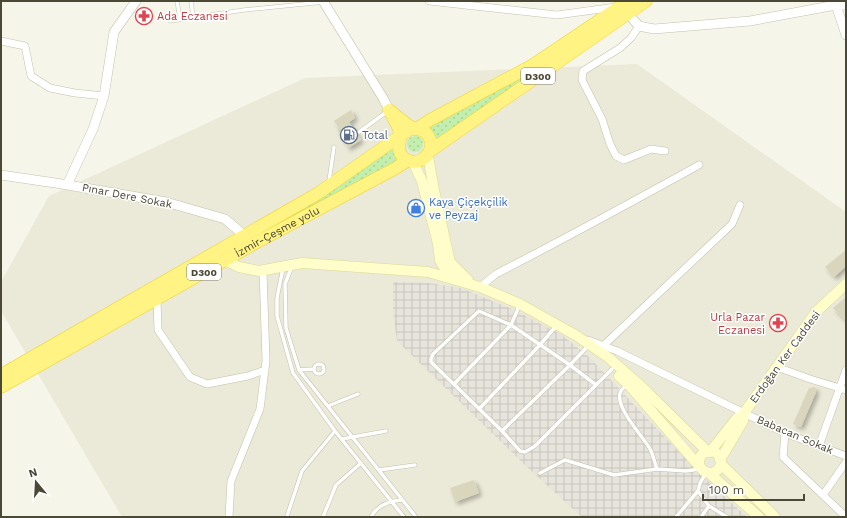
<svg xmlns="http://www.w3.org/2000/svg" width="847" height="518" font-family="'Work Sans',sans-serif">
<defs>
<pattern id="industrial-grid" width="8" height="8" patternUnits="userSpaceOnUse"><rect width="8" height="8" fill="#e6e4db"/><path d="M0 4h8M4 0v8" fill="none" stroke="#c7c5bd"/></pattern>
<pattern id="grass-dots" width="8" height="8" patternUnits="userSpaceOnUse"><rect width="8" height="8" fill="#c3efae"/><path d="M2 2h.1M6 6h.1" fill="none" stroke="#a9ce96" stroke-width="1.8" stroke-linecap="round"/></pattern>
<filter id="shadow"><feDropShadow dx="3" dy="3" stdDeviation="2" flood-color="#0004"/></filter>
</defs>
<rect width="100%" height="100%" fill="#f6f5ea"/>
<path fill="#ebe9d7" d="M637 64 846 212V517H122L1 311V282L49 196 305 78Z"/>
<path fill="url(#industrial-grid)" d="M393 282 428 283 461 288 512 309 562 335 590 358 695 469 747 517H582L528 468 397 341 393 311Z"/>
<path fill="url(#grass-dots)" d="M592 32 435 141 427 127 517 81Z
M407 144a8 8 0 1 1 16 0a8 8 0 1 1-16 0Z
M394 148 402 160 158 292 352 175Z"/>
<path fill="#dad5bd" filter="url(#shadow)" d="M351 110 355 118 349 122 361 140 348 148 337 129 339 128 334 121Z
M846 250V266L834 277 825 267Z
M846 297V321L833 308Z
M815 387 816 392 801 427 793 424 809 388Z
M474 480 479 493 455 502 450 488Z"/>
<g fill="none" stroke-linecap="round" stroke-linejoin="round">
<g stroke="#c3c1ab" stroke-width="4.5">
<path id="service" d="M177 1 180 19
M191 1 193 17
M170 21 244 10 324 2
M359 132 388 111
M329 181 334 147
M292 266 285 284 286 328 299 370 416 517
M283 268 277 298V316L293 373 335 431 404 517
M479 311 511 325 570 365 596 385 535 446 525 452 520 451 502 431 431 362V359L433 354Z
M314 369a5 5 0 1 1 10 0a5 5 0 1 1-10 0Z
M299 370 313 369
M454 384 511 325 520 304
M596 385 612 369
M627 386C603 396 644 437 650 449 653 455 655 463 657 469
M328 406 358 394
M479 409 539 346 557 325
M502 431 570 365 588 346
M342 439 386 431
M379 470 415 465
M540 473 565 460 614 475 657 469 686 471 700 469
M706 473 700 483 698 491 709 506 727 517
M287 516 302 471 335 431
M323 517 336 485 361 463
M371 517C377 505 390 501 402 500
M676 517 698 491
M701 517 709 506"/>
</g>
<g stroke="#c3c1ab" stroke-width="8">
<path id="minor" d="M429 1 557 15 616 7
M639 26 631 38 620 48 583 71 582 80 602 119 610 144 616 156 624 160 651 149 665 151
M1 41 25 46 31 76 50 88 75 93 104 96
M480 287 496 274C564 239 632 202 699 165
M157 299 158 330 190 377 207 384 248 376 265 370
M588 340 617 351 785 433 846 456
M603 346 732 224 740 205
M777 367 810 379 846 390
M785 433 783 457 846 517
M819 446 846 370
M823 495 846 462
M229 517 231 481 260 409 266 361 263 271"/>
</g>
<g stroke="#c3c1ab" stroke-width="10">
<path id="tertiary" d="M323 1 383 98 389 110
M836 5 846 35
M628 14 639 26 654 29 750 21 836 5H846
M1 175 62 184 166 202 225 219 245 236
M67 185 93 129 104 96 114 32 136 1"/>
</g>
<g stroke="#dcd894" stroke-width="11">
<path id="secondary" d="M428 156 434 190 450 262 468 280
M413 162 422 181 438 244 440 260 446 271 456 277
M225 260 239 267 259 271 302 263 428 272 480 287 520 304 577 336 609 358 643 388 708 452
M619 376 629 385 699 466
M699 462a11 11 0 1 1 22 0a11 11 0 1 1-22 0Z
M710 452 737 418 743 415
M720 460 743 421 744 413 816 312 846 284
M721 464 775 517
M709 473 759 517"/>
</g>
<g stroke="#f0d42a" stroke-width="13">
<g id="trunk">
<path d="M389 110C396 116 403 122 411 127 417 130 423 129 427 134 441 151 416 172 402 156 396 148 401 143 400 135 400 127 393 118 389 110Z"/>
<path d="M430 151 646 1"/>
<path d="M1 375 317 194 410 129H416L430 120 533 65 628 1"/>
<path id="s1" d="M1 387 257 242 396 168 408 160"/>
</g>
</g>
<use href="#service" stroke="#fff" stroke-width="3.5"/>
<use href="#minor" stroke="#fff" stroke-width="7"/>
<use href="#tertiary" stroke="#fff" stroke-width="9"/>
<use href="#secondary" stroke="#fffecb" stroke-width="10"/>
<use href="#trunk" stroke="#fff483" stroke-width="12"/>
</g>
<defs>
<g id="pharmacy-ring" transform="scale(0.9)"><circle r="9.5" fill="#fff" stroke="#e0444e" stroke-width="1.5"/><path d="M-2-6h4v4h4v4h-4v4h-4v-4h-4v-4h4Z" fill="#e0444e"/></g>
<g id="fuel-ring" transform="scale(0.9)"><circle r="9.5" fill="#fff" stroke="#5c6f8a" stroke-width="1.5"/><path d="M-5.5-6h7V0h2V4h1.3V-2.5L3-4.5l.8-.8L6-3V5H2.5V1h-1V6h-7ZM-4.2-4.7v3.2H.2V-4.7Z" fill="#5c6f8a"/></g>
<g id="shop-ring" transform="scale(0.9)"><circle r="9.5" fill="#fff" stroke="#3f7fe0" stroke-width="1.5"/><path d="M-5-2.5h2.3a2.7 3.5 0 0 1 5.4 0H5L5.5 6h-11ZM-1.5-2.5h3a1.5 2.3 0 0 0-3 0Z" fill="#3f7fe0"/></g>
</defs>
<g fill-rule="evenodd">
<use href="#pharmacy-ring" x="144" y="16"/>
<use href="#fuel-ring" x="349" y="135"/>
<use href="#shop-ring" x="416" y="208"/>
<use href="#pharmacy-ring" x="778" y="323"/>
</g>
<g text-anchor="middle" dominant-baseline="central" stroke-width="3" stroke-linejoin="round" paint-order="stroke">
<g fill="#fff" stroke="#827f72" stroke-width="1">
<rect x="521" y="68" width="34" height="16" rx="3"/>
<rect x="187" y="264" width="34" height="16" rx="3"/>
</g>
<g font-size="10" font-weight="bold" fill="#4c4836">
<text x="538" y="76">D300</text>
<text x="204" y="272">D300</text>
</g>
<g font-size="11" fill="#be3a42" stroke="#fff" text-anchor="start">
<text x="157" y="16">Ada Eczanesi</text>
<text x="765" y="317" text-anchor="end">Urla Pazar<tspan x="765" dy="13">Eczanesi</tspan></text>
</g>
<g font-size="11" fill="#4e5e75" stroke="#fff" text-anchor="start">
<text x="362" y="135">Total</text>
</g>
<g font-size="11" fill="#4c4836" stroke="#fff">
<text transform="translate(127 196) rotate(11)">Pınar Dere Sokak</text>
<text stroke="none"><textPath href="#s1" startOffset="317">İzmir-Çeşme yolu</textPath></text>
<text transform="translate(785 357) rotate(-54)">Erdoğan Ker Caddesi</text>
<text transform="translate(795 435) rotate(23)">Babacan Sokak</text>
</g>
<g font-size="11" fill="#366cbe" stroke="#fff" text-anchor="start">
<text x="429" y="202">Kaya Çiçekçilik<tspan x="429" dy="13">ve Peyzaj</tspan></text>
</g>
</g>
<rect width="847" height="518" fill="none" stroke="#4c4836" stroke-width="4"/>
<g transform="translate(36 482) rotate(342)" stroke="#ffffff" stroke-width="3" paint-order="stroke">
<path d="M0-3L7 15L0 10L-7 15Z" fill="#4c4836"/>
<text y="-6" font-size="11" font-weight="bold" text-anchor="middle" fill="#4c4836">N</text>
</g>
<path d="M703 494v6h101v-6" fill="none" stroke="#4c4836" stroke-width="2"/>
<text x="709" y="494" font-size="12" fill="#4c4836" stroke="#ffffff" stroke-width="3" paint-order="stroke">100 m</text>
</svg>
